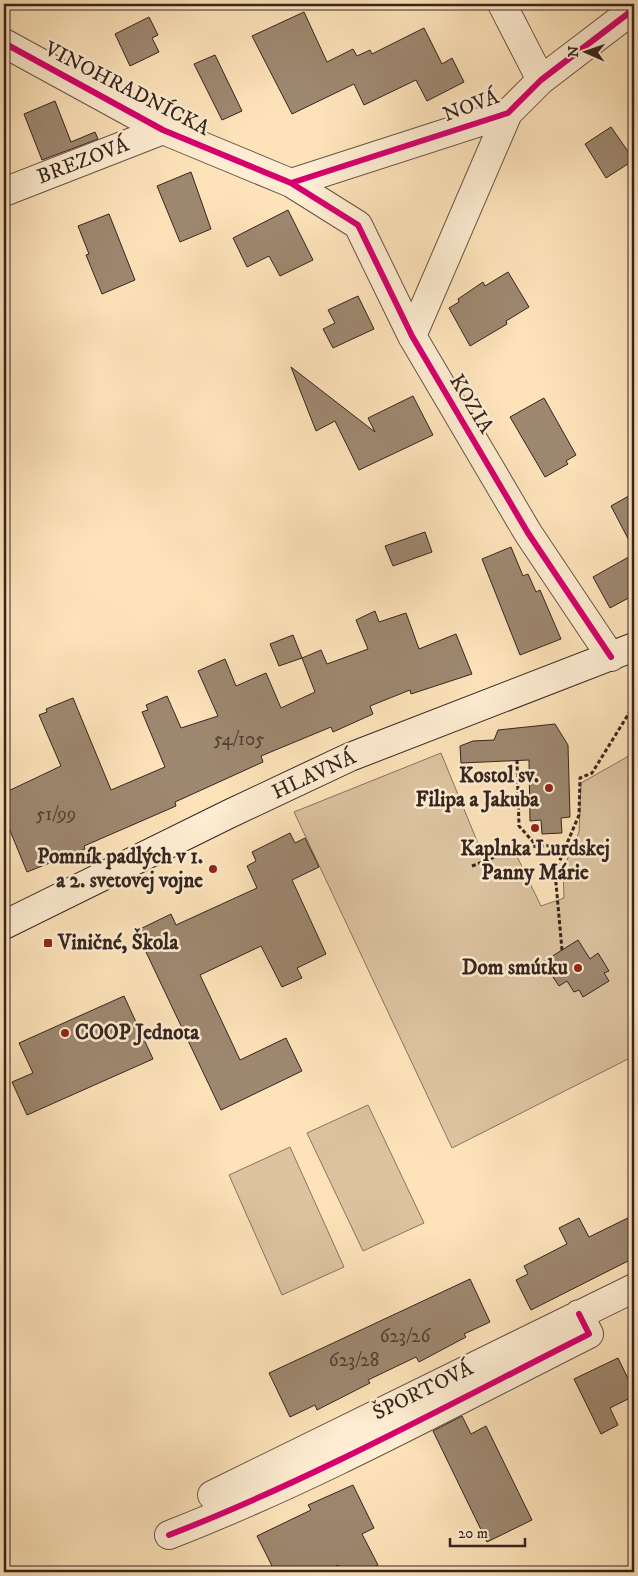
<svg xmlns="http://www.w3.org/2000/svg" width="638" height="1576" font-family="'IM FELL DW Pica',serif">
<rect width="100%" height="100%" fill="#fee3ba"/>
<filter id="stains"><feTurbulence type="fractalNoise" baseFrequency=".004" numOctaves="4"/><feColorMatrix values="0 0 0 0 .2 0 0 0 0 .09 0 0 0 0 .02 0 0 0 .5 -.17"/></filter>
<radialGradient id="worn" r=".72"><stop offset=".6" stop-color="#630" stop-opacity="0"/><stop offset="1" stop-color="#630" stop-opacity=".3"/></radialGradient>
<path fill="#dcc3a0" stroke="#887460" d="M441 753 484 858 512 846 541 906 564 898 563 869 579 832 581 783 634 753V1056L452 1148 294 812Z
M368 1105 424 1223 363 1251 307 1133Z
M290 1147 344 1267 282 1295 229 1175Z"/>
<path fill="#9e8870" stroke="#35251f" d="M304 12 327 62 353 49 357 56 370 50 372 54 424 28 442 64 452 58 464 82 427 101 416 80 364 105 354 84 292 114 252 36Z
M149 17 158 35 152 38 159 52 130 66 115 34Z
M215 55 242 111 222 120 194 64Z
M55 101 71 142 95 132 98 139 42 160 24 114Z
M611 127 634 160 606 178 585 144Z
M191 172 211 229 180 242 157 186Z
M288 210 313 260 280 276 269 256 247 267 233 238Z
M109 214 135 280 102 294 86 255 89 254 78 226Z
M508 272 529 307 506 321 507 324 470 346 449 308 459 302 458 299 483 282 485 286Z
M358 296 374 329 333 348 323 329 335 323 328 310Z
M291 367 375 432 368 418 413 396 433 435 359 470 335 421 316 431Z
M544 398 576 455 566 461 568 464 545 477 510 417Z
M634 493V550L611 506Z
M425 532 432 552 393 566 385 546Z
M511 547 523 576 528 574 536 592 540 590 561 639 520 655 482 559Z
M634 554V595L610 608 593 577Z
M375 611 379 622 406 613 419 649 456 634 472 674 411 694 410 690 370 706 373 714 333 732 331 727 261 756 263 762 175 802 176 806 84 846 85 849 27 872 4 816V793L61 766 39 715 47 712 46 709 73 698 111 790 165 767 142 712 148 710 146 705 167 696 181 728 218 716 198 671 225 659 236 686 266 673 281 708 315 692 302 658 321 650 327 664 368 649 356 620Z
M293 635 302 658 279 666 270 644Z
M555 724 568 745 570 817 561 818 562 833 542 834 541 820 530 821 529 760 461 763 460 746 473 741 494 740 498 730Z
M290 833 295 843 305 838 319 867 292 880 326 954 297 968 302 978 282 987 261 946 200 975 240 1060 286 1038 302 1071 221 1110 136 931 171 914 176 925 257 888 247 866 256 861 252 852Z
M578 940 590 959 598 953 609 971 604 973 609 981 583 997 579 990 574 992 567 981 559 986 543 962Z
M124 996 153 1059 27 1115 12 1082 33 1073 19 1043Z
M634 1215V1258L531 1310 516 1280 528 1274 524 1266 567 1244 559 1228 579 1218 589 1237Z
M470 1279 490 1322 464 1334 466 1337 419 1362 416 1357 368 1380 370 1383 317 1410 315 1405 290 1417 269 1373Z
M618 1358 634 1391V1396L610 1408 618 1425 601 1434 574 1379Z
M462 1416 471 1434 486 1426 532 1520 487 1542 433 1431Z
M353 1485 374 1528 362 1534 378 1565 363 1572H342L338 1565 324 1572H275L257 1536 311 1510 308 1505Z"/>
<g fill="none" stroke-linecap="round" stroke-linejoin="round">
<g stroke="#675446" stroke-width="30">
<path id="street" d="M502 4 541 80
M4 43 163 130 291 183 358 225 412 336 528 533 611 657
M291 183 508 113 541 80 634 9
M4 192 163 130
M412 336 508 113
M212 1495 634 1288
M169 1535C313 1479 450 1404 589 1334L579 1314"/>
</g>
<g stroke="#35251f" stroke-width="30">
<path id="secondary" d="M4 925 229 814 350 757 634 647"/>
</g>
<path stroke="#35251f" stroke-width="3" stroke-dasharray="4 2.5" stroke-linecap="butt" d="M517 760 519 826 535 844
M472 866 520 847 566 845
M562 950 555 872 579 815 580 778 592 773 634 705"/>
<use href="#street" stroke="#feedd2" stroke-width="28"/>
<use href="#secondary" stroke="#feedd2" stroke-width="28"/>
<g stroke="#feedd2" stroke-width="9">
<path id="cycleway" d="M4 43 163 130 291 183 358 225 412 336 528 533 611 657
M291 183 508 113 541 80 634 9
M169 1535C313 1479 450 1404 589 1334L579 1314"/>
</g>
<use href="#cycleway" stroke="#d6006c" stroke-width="6"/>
</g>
<g fill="#8f2418" stroke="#feedd2" stroke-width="2">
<circle cx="549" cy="788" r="5"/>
<circle cx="535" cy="828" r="5"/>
<circle cx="213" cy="869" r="5"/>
<rect x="43" y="938" width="10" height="10" rx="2.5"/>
<circle cx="578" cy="968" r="5"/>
<circle cx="65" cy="1033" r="5"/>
</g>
<g text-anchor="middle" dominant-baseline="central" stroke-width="5" stroke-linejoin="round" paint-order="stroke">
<g font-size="19" fill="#4f3e33">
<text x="239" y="739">54/105</text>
<text x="56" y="814">51/99</text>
<text x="405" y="1336">623/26</text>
<text x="354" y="1360">623/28</text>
</g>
<g font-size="21" fill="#35251f" stroke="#feedd2">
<text transform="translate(127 89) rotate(27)">VINOHRADNÍCKA</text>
<text transform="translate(471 106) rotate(-20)">NOVÁ</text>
<text transform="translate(83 161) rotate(-21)">BREZOVÁ</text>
<text transform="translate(471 404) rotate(59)">KOZIA</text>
<text transform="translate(314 775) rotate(-25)">HLAVNÁ</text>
<text transform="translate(423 1391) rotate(-26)">ŠPORTOVÁ</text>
</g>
<g font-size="21" font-weight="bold" fill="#35251f" stroke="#feedd2" text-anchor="end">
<text x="539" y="776">Kostol sv.<tspan x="539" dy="24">Filipa a Jakuba</tspan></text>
<text x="535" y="849" text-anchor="middle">Kaplnka Lurdskej<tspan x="535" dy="24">Panny Márie</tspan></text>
<text x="203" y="857">Pomník padlých v 1.<tspan x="203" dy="24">a 2. svetovej vojne</tspan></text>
<text x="58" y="943" text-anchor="start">Viničné, Škola</text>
<text x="568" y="968">Dom smútku</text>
<text x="75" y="1033" text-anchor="start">COOP Jednota</text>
</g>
</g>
<rect width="638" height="1576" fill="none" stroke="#fee3ba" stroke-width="20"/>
<rect x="5" y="5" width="628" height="1566" fill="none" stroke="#35251f" stroke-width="2.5"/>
<rect x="10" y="10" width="618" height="1556" fill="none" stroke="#35251f"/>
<g transform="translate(586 52) rotate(272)" stroke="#feedd2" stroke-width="4" paint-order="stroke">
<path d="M0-4L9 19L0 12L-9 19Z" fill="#35251f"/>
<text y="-8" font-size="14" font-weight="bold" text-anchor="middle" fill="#35251f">N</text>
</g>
<path d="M450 1538v8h75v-8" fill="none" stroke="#35251f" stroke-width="2.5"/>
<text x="458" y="1538" font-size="15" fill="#35251f" stroke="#feedd2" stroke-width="4" paint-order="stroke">20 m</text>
<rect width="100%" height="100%" filter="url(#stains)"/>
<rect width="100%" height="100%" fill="url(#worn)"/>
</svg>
